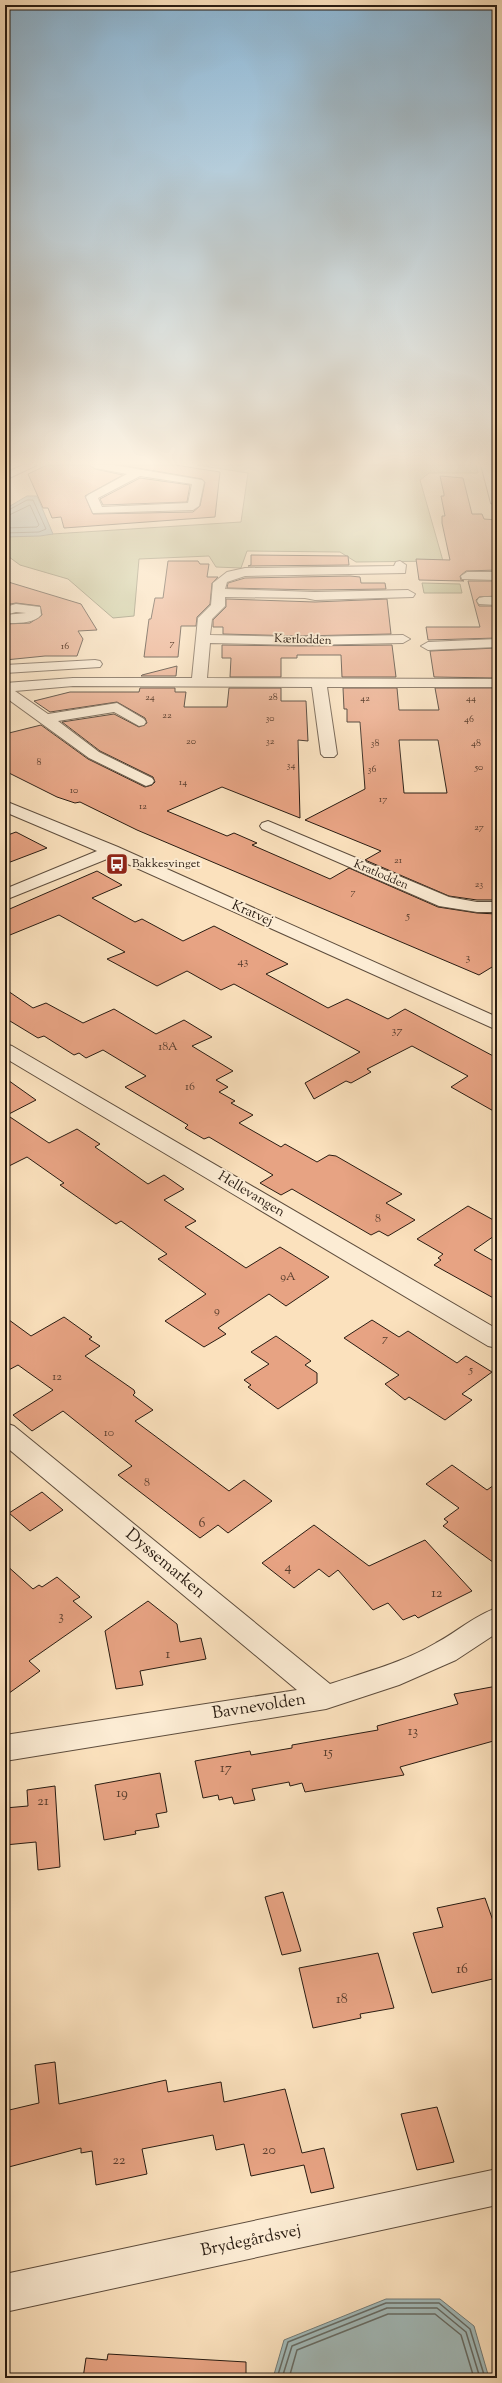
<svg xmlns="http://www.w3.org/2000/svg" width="502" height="2383" font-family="'Sorts Mill Goudy',serif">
<rect width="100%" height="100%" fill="#fbe1bd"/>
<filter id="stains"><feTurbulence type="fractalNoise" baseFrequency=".005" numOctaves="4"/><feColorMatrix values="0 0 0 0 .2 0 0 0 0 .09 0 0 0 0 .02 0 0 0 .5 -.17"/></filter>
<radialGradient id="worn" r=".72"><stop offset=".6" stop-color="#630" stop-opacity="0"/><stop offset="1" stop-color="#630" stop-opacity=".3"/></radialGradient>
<path fill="#bcc393" stroke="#727052" d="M197 465H476L478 473H429L420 480 443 561 356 562 340 552 247 551 241 568 216 567 209 556 139 559 134 616 113 618 68 579 20 565 5 554V537L241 522 248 473Z
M422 583 460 584 462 593H424Z"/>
<path fill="#a2bbbb" stroke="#727b77" d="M27 496H37L53 534 40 536 5 537V509Z
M386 2299H440L474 2326 489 2378H273L284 2340Z"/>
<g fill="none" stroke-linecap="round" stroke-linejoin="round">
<path stroke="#666c66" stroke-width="1" d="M5 512 27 500H33L46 529 39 532 5 533
M5 517 30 505 39 525 37 527 5 528"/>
<path stroke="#666c66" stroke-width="1.5" d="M277 2378 288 2342 386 2303H439L470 2329 485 2378
M282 2378 292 2346 387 2308H437L466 2332 480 2378
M289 2378 297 2350 388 2314H435L461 2335 474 2378"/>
</g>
<path fill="#e7a383" stroke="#291c12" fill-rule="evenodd" d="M47 465H89L95 469 123 475 85 496 93 514 193 512 200 506 205 482 202 479 120 465H175L220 472 215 517 64 528 61 517 52 518 48 508H43L28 474Z
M440 476 463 478 472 514H482L484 519 497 520V570L466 571 460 576 461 580 464 581 419 580 416 559 450 560 442 523V516H445L441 496H444V494Z
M140 478 190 485 187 502 103 505 100 499Z
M251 555 348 556 349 565 248 566 251 565Z
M168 561H198L200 564H209L207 577H218L212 583 210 604 197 617 196 626H181L178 657H144L149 619H151L155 598H163Z
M350 576 360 577 361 583H385L386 589 315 590 227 588 228 583 245 578Z
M5 581 81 604 97 630 78 631 83 639 77 656H45L5 660V624L30 623 42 615 40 606 16 603 5 605Z
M468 581H497V596L479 597 476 600 479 606H497V638L428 640 426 627H480Z
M226 599 315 602 387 599 391 634 299 636 223 634V627H213V620L226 607Z
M222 645 299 646 392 645 396 677H342L341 655H297V658H281V677H230L231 658H222Z
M497 648V678L434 677 430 651Z
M177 666 176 676H141L142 675Z
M140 688H175V692H186L184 707H227L229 688H281V701H306L308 741 298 740 300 818 222 787 167 811 227 836 234 833 257 843 252 845 330 879 349 868 438 907 477 913 497 914V964L479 975 137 830 80 802 75 803 57 797 5 771V734L41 725 88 759 145 787 152 785 155 782 153 777 100 751 62 722 114 714 139 727 147 723 145 718 117 702 50 712 34 701 70 692H139Z
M343 688H397L399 710H439L435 688H497V900H477L449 896 365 860 381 851 305 820 365 789 360 722H347V709H344ZM399 740H438L447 793H404Z
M16 832 47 848 5 864V836Z
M97 871 122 885 92 898 135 922 142 919 183 941 214 926 288 964 266 974 328 1008 347 999 388 1019 405 1009 497 1058V1113L451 1087 468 1076 412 1046 367 1069 371 1072 351 1083 346 1081 314 1099 305 1083 360 1052 234 984 221 990 187 971 157 986 107 959 125 952 59 915 5 937V911Z
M5 989 33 1008 46 1003 83 1023 114 1009 156 1034 184 1020 212 1037 192 1046 233 1071 216 1080 228 1087 219 1092 235 1101 231 1103 253 1115 239 1123 281 1147 285 1144 317 1162 329 1155 336 1156 402 1194 386 1203 415 1220 388 1236 379 1231 371 1235 292 1189 281 1195 260 1183 273 1175 209 1137 204 1139 185 1128 188 1125 125 1087 146 1076 103 1050 86 1058 79 1053 74 1055 44 1036 38 1038 5 1018Z
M5 1078 36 1100 7 1115 49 1143 77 1129 100 1144 95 1147 148 1184 164 1175 184 1189 164 1200 196 1221 185 1227 246 1268 280 1247 329 1277 286 1306 269 1294 218 1328 226 1334 204 1347 165 1321 206 1294 158 1259 167 1254 121 1221 116 1224 60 1185 64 1183 27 1157 5 1168Z
M468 1206 497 1222V1234L474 1250 497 1263V1300L434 1265 441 1260 438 1258 443 1254 417 1239Z
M5 1317 31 1336 64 1317 92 1337 89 1339 100 1346 85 1356 134 1390 135 1393 133 1395 153 1410 135 1421 229 1491 244 1480 272 1501 228 1533 218 1525 200 1538 118 1475 132 1466 63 1411 32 1431 13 1415 53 1390 18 1365 5 1372Z
M372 1320 399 1337 408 1331 457 1363 466 1356 492 1372 462 1394 472 1400 445 1420 409 1397 405 1400 385 1384 399 1375 344 1338Z
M276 1336 311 1361 305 1365 317 1373V1383L278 1409 248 1387 251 1385 244 1380 269 1364 251 1352Z
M452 1465 487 1490 497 1483V1565L443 1526 448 1522 444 1519 459 1508 426 1484Z
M42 1492 63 1510 30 1531 9 1513Z
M314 1525 369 1566 425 1540 472 1591 418 1618 415 1615 403 1620 388 1603 373 1610 338 1570 329 1577 319 1569 294 1588 262 1563Z
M5 1564 33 1589 39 1585 42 1587 57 1577 80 1597 73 1601 92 1617 29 1661 40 1671 5 1696Z
M148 1601 177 1624 180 1642 201 1638 206 1659 140 1671 143 1685 116 1689 105 1631Z
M497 1686V1740L400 1767 404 1775 305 1792 302 1783 290 1786 289 1782 252 1789 255 1800 234 1804 232 1797 219 1800 218 1795 203 1798 195 1761 250 1751 251 1755 292 1748V1745L378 1730 377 1726 458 1704 454 1694Z
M160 1773 167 1812 156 1814 159 1827 135 1831 136 1834 104 1840 95 1785Z
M55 1786 60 1867 38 1870 36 1842 5 1845V1808L28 1806 27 1790Z
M283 1892 301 1951 282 1955 265 1897Z
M485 1898 497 1932V1978L432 1993 413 1933 443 1927 437 1908Z
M378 1953 394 2008 360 2014 361 2018 313 2028 299 1968Z
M55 2062 59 2104 166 2080 168 2092 221 2082 224 2102 285 2089 302 2153 324 2148 334 2188 311 2193 304 2165 251 2176 244 2144 216 2150 213 2135 142 2149 147 2174 96 2185 92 2151 81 2153V2148L5 2168V2111L39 2103 35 2065Z
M437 2107 454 2162 417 2170 401 2114Z
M108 2354 246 2362V2378H83L86 2358 107 2360Z"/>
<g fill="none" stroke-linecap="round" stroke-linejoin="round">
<g stroke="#5e4d3d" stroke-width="2">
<path id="minor" d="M23 465H37L5 480V473Z
M90 465H113L202 480 204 482 199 506 193 510 93 513 86 497 88 495 127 474 95 468ZM140 476 192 484 188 503 102 507 98 498Z
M481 465H492L497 483V506L491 503Z
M400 561 406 565 405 573 245 576 227 582 225 589 315 592 408 590 415 594 413 597 315 600 305 598 225 597V606L212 619 210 635 299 637 403 635 410 639 403 643 299 645 210 643 207 678 497 679V687H327L337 754 334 757H324L321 754 312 687 73 686 15 691 48 714 117 703 144 719 146 722 144 725 139 726 114 712 58 721 99 752 152 778 154 781 152 784 146 786 89 758 5 697V683L73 678H192L198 618 211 605 213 583 227 572 245 568 394 566 396 562Z
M467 572H497V580L462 579 461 576Z
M484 597H497V605L479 604 477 601 479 598Z
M16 604 40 607 41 615C34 624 15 623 5 623V615L26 613 16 612 5 615V607Z
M497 639V647L428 650 421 646 428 642Z
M95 660 100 661 102 664 100 667 5 673V665Z
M5 801 118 847 497 1017V1030L112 857 5 900V889L97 851 5 812Z
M268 821 449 897 477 902H497V912H477L439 906 262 829 260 826 262 823Z
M5 1044 12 1046 497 1329V1348L488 1346 5 1058Z
M5 1423 14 1426 330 1684C366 1672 404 1662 436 1643 457 1632 475 1615 497 1608V1633L456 1660 399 1685 326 1709 5 1761V1735L297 1690 5 1446Z
M497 2169V2205L5 2312V2274Z"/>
</g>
<use href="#minor" fill="#fcecd4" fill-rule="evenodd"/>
</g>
<linearGradient id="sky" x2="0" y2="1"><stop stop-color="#8cb7d6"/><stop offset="0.58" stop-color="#fdf2e1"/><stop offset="1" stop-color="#fdf2e1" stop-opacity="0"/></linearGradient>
<rect width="502" height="798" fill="url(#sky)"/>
<defs>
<g id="bus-square" transform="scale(1.15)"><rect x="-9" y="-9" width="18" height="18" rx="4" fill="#8f2418" stroke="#fcecd4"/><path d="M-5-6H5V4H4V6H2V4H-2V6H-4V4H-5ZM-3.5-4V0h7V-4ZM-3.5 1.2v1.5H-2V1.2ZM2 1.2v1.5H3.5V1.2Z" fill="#fff"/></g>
</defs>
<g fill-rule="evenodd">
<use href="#bus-square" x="117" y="864"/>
</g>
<g text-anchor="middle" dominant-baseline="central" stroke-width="4" stroke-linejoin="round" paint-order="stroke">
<g font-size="10" fill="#583e2e">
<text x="172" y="643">7</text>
<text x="65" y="646">16</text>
<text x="150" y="697">24</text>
<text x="273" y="697">28</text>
<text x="365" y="698">42</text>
<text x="471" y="698">44</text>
<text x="167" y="715">22</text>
<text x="270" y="718">30</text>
<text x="469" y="719">46</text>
<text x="191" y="741">20</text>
<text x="270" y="741">32</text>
<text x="375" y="743">38</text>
<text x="476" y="743">48</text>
<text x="39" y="762">8</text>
<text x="291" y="765">34</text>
<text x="479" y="767">50</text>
<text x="372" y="769">36</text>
<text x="183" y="782">14</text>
<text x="74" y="790">10</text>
<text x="383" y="799">17</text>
<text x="143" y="806">12</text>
<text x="479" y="827">27</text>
<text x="398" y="860">21</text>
<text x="479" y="884">23</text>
<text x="353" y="892">7</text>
</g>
<g font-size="12" fill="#291c12" stroke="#fcecd4">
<text transform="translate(303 640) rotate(2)">Kærlodden</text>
<text transform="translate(381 875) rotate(23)">Kratlodden</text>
</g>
<g font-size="12" fill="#291c12" stroke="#fcecd4" text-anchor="start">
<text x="132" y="864">Bakkesvinget</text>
</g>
<g font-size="12" fill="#583e2e">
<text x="408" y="916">5</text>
<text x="468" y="958">3</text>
<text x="243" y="962">43</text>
<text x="397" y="1031">37</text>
<text x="168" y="1047">18A</text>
<text x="190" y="1087">16</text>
<text x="378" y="1219">8</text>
<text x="288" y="1277">9A</text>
<text x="217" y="1311">9</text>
<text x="385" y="1339">7</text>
<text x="471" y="1370">5</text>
<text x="57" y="1377">12</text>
<text x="109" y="1433">10</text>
<text x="147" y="1483">8</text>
</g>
<g font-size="14" fill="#291c12" stroke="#fcecd4">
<text transform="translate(252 914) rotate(24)">Kratvej</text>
<text transform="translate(251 1195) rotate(31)">Hellevangen</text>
</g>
<g font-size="14" fill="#583e2e">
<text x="202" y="1524">6</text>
<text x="288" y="1568">4</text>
<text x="437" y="1594">12</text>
<text x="61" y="1617">3</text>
<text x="168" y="1655">1</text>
<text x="413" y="1732">13</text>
<text x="328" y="1753">15</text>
<text x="226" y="1769">17</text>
<text x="122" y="1794">19</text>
<text x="43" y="1802">21</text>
<text x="462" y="1970">16</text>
<text x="342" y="2000">18</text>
<text x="269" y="2151">20</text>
<text x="119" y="2161">22</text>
</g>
<g font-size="17" fill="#291c12" stroke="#fcecd4">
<text transform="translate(165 1564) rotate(40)">Dyssemarken</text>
<text transform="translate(259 1707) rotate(-9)">Bavnevolden</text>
<text transform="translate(251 2241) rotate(-12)">Brydegårdsvej</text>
</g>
</g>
<rect width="502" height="2383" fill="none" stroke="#fbe1bd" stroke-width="20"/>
<rect x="6" y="6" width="490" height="2371" fill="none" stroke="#291c12" stroke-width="2"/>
<rect x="10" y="10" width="482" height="2363" fill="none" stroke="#291c12"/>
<rect width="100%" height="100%" filter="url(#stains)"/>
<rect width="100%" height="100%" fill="url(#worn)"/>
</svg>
